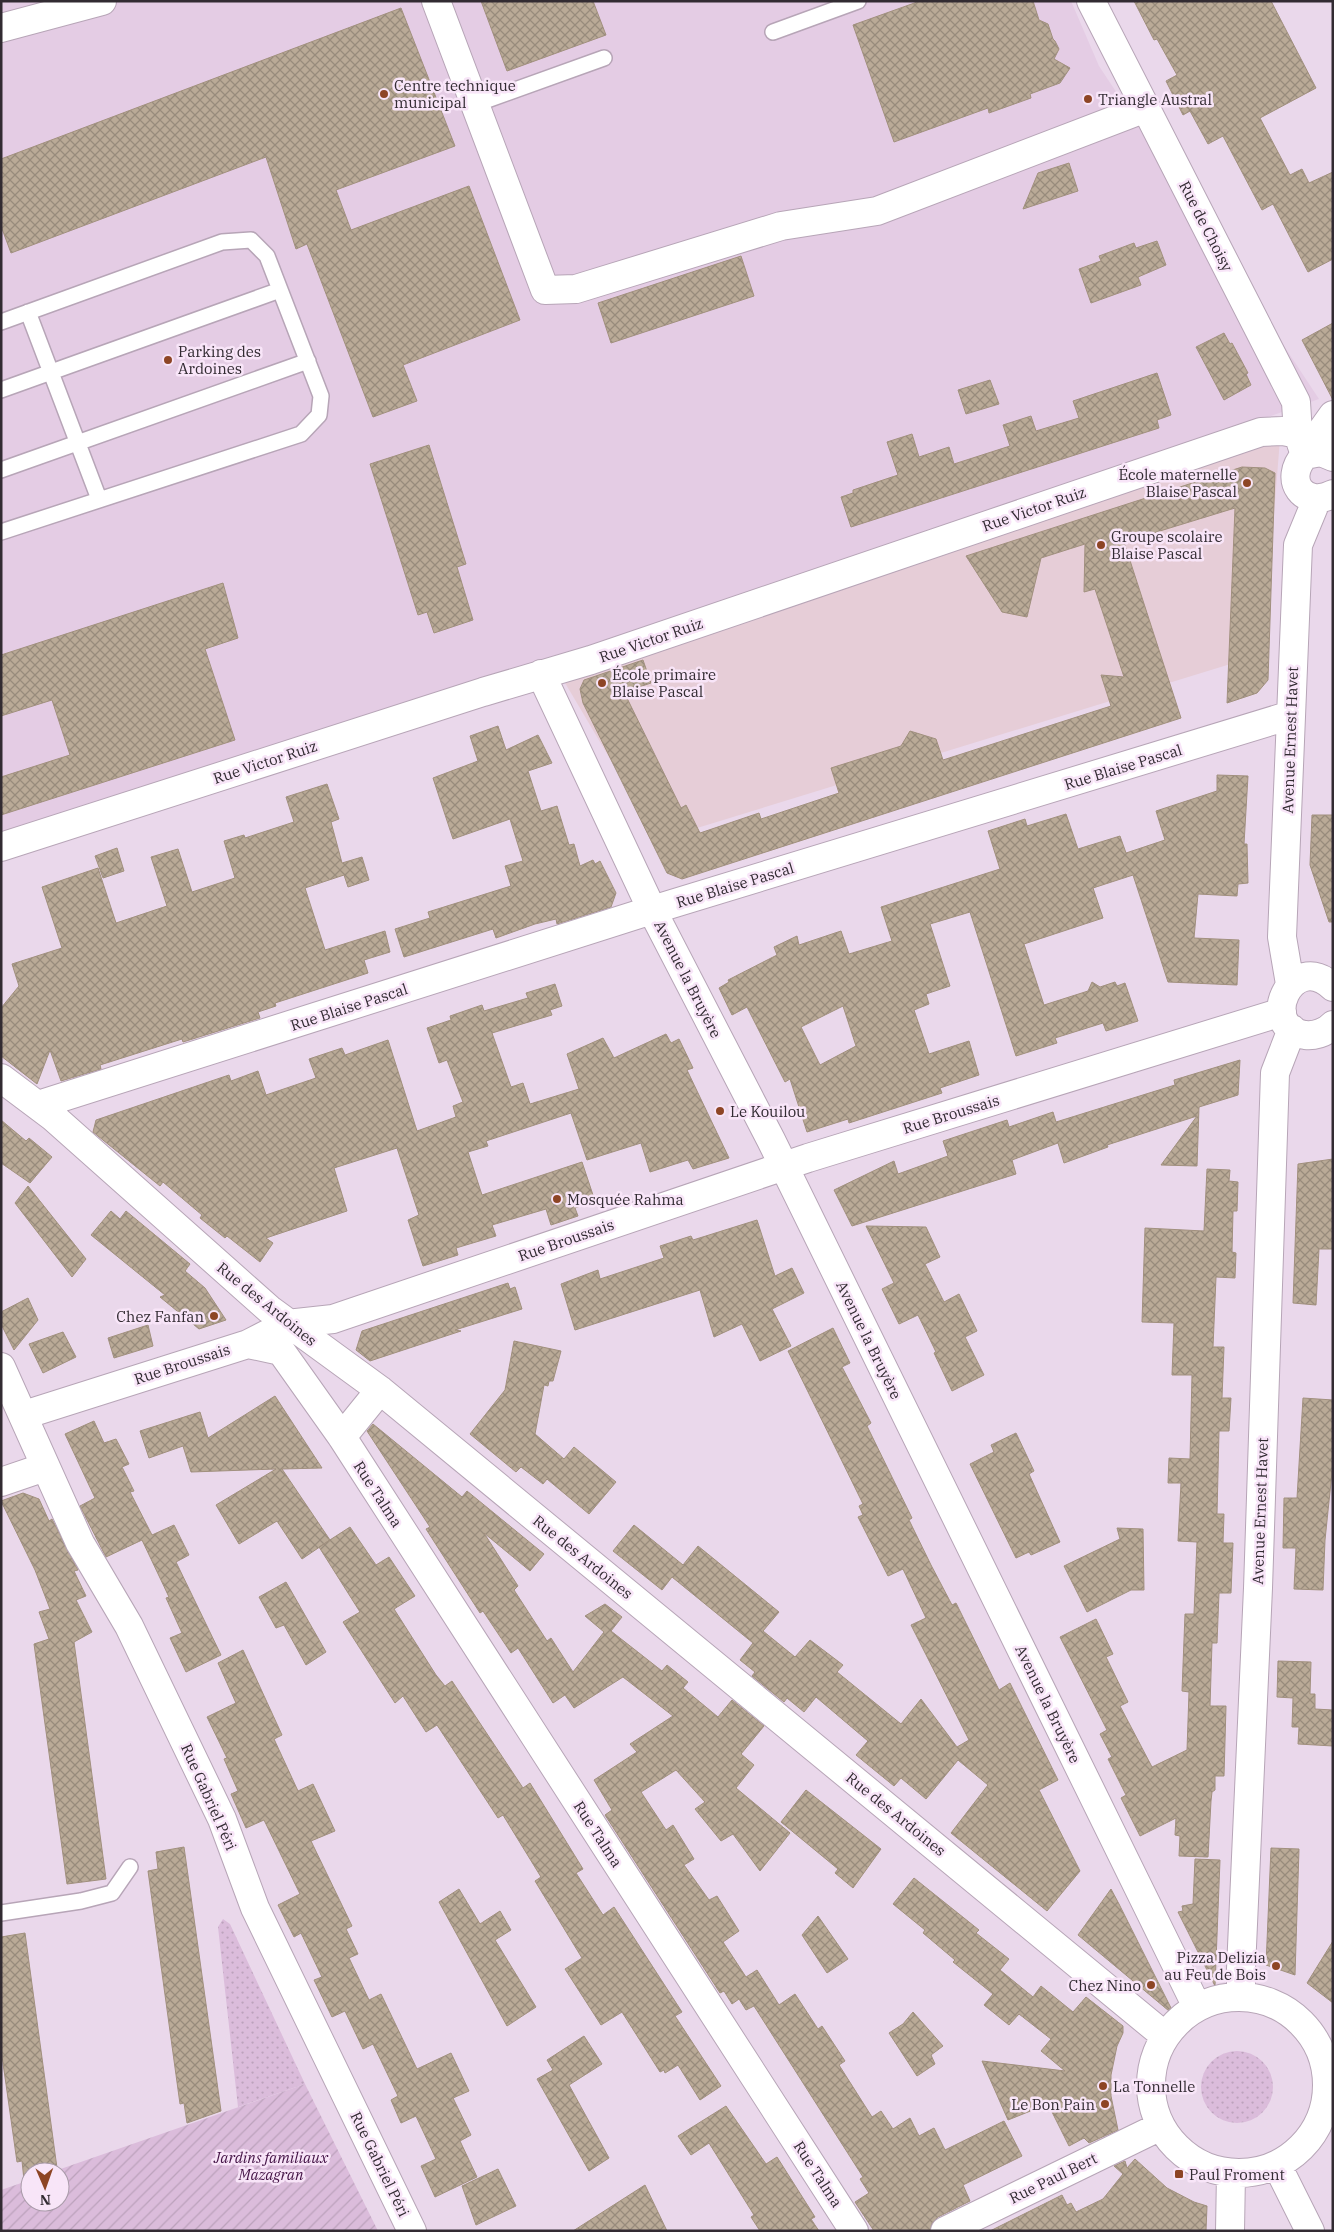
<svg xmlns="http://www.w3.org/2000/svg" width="1334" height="2232" font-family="'IBM Plex Serif',serif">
<defs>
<pattern id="grass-dots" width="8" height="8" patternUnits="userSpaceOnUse" patternTransform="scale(1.25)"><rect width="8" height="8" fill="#dbbcdb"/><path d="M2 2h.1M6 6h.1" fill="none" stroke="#bca2bc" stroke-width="1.8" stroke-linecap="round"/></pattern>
<pattern id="garden-furrows" width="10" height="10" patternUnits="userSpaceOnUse" patternTransform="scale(1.25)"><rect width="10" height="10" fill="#dbbcdb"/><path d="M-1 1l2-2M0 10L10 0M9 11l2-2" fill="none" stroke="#bca2bc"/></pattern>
<pattern id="building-cross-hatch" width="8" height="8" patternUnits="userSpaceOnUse" patternTransform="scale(1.25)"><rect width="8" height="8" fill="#baaa97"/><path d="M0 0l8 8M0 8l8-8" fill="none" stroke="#988b7c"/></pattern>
</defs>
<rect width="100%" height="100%" fill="#ead8eb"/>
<path fill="#e4cce4" d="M1 1H1071L1099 66 1319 399 541 674 1 847Z"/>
<path fill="#e6cdd7" d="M1281 426 1263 654 658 840 558 671Z"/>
<path fill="url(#grass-dots)" d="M223 1919 230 1924 305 2084 238 2107 218 1927Z
M1201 2087a36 36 0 1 1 72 0a36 36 0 1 1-72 0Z"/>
<path fill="url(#garden-furrows)" d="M305 2084 378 2231H1V2190L30 2180V2202H60V2172H52Z"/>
<path fill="url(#building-cross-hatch)" stroke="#a1907e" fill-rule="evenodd" d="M481 1H593L606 35 507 71Z
M920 1H1033L1039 20 1048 24 1053 39 1055 41 1059 49 1054 59 1070 68 1060 83 1030 94 1031 98 989 113 988 108 894 142 853 25Z
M1134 1H1271L1316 88 1260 118 1290 175 1302 169 1309 183 1333 172V259L1308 272 1273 204 1262 210 1223 136 1208 144 1190 111 1183 115 1166 81 1177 75 1157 39 1154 40Z
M401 8 455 146 336 190 351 230 469 186 520 320 403 365 417 401 373 417 307 244 296 249 266 157 11 253 1 226V159Z
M1069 163 1078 191 1023 209 1038 173Z
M1157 241 1166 265 1138 277 1141 285 1091 303 1079 269 1101 261 1099 256 1134 243 1136 248Z
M741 256 754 296 611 343 598 303Z
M1333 323V400L1302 340Z
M1224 333 1230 344 1232 343 1248 373 1246 374 1251 385 1224 400 1196 347Z
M1157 373 1171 415 1157 420 1159 428 851 527 841 497 853 493V490L898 475 887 442 912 434 919 457 949 447 954 464 1010 446 1003 425 1031 416 1036 431 1079 418 1073 401Z
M990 380 999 404 966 414 958 390Z
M429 445 466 564 457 567 473 620 434 633 427 612 418 615 370 464Z
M1242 467 1265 468 1275 473 1268 680 1257 693 1227 703 1235 508 1124 542 1181 718 682 879 667 873 583 703 580 689 584 680 643 660 651 683 624 692 681 808 686 805 700 833 759 813 761 819 839 793 831 768 901 746 910 731 936 739 943 760 1111 706 1101 675 1124 677 1095 589 1084 592 1085 544 1041 558 1027 617 1002 612 966 556Z
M223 583 238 638 205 649 235 740 1 815V777L70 755 52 700 1 716V655Z
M498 726 506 750 538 735 552 763 528 771 541 811 557 806 569 845 574 844 580 866 593 860 595 864 600 861 616 893 611 907 557 924 556 919 535 924 496 938 493 929 404 957 395 929 430 918 428 912 511 886 505 866 523 861 510 819 453 839 433 778 478 761 470 736Z
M1217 775 1248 776 1244 844H1247L1248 883 1238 884 1237 896 1198 894 1194 938 1239 940 1237 985 1168 982 1133 875 1093 888 1103 918 1024 944 1044 1005 1088 991 1092 982 1100 987 1115 982 1117 986 1125 983 1138 1021 1106 1031 1103 1023 1055 1038 1057 1043 1016 1056 970 912 930 924 950 986 926 994 929 1004 914 1010 929 1054 969 1041 979 1075 940 1088 942 1093 849 1123 848 1119 807 1132 790 1079 785 1082 747 1007 732 1015 719 988 729 982 728 980 777 955 774 947 797 936 799 945 841 931 849 954 892 941 881 907 1000 869 988 831 1025 819 1027 826 1066 814 1078 849 1120 836 1126 853 1165 840 1156 811 1217 791ZM843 1006 856 1046 820 1065 801 1027Z
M327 784 339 819 331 822 342 863 362 857 369 880 348 887 344 875 305 888 325 950 385 931 390 952 364 960 368 973 275 1003 276 1006 258 1012 260 1018 183 1042 182 1039 100 1065 101 1069 61 1081 50 1050 37 1084 1 1056V1008L19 986 12 964 62 948 42 887 98 868 116 923 167 906 151 857 178 849 192 892 235 878 224 841 244 835 245 838 294 822 286 797Z
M1312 815H1333V922H1329L1310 865Z
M117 848 124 871 103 878 95 856Z
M555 984 562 1006 550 1010 552 1015 492 1033 511 1087 523 1083 530 1104 579 1089 567 1054 603 1038 614 1058 666 1034 671 1043 679 1039 693 1068 687 1070 729 1158 693 1169 688 1160 650 1172 641 1143 587 1160 571 1113 486 1141 488 1146 468 1152 482 1195 582 1162 595 1201 575 1208 578 1216 551 1225 546 1209 492 1225 496 1236 456 1248 458 1255 423 1266 408 1220 419 1215 397 1148 334 1168 347 1211 266 1238 273 1243 260 1262 227 1236 225 1238 200 1218 202 1215 163 1182 160 1186 93 1132 96 1120 229 1075 231 1081 258 1071 266 1095 316 1078 309 1059 342 1048 345 1055 388 1040 417 1131 456 1117 453 1106 463 1102 447 1060 439 1063 427 1028 451 1020 450 1016 482 1005 484 1011 528 998 526 993Z
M1240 1060 1238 1095 1199 1107 1197 1166 1161 1165 1197 1116 1107 1145 1108 1147 1064 1163 1058 1143 1012 1160 1016 1174 852 1226 834 1190 894 1161 898 1174 937 1160 948 1156 943 1141 1007 1120 1009 1127 1053 1112 1056 1122 1175 1085 1174 1080Z
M1 1120 26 1141 29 1138 52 1157 30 1183 1 1163Z
M1333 1159V1249H1319L1316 1305 1293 1303 1298 1164Z
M1207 1169 1230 1170 1229 1181 1238 1182 1237 1211H1233L1232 1252 1236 1253 1235 1278 1216 1277 1213 1347H1224L1222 1398H1231L1229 1431H1219L1217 1514H1224L1223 1543H1233L1231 1593H1219L1217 1643H1212L1210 1706H1226L1224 1776H1215V1790L1212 1792 1211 1801 1208 1857 1179 1856 1180 1836 1175 1835 1176 1818 1140 1836 1121 1798 1126 1795 1108 1759 1112 1757 1100 1734 1107 1730 1060 1637 1096 1619 1113 1654 1106 1657 1128 1702 1120 1706 1152 1767 1187 1750 1189 1692 1182 1691 1185 1614H1194L1197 1542 1178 1541 1181 1483H1168L1169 1458 1190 1459 1192 1375H1172L1174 1323 1142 1322 1145 1228 1204 1231Z
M28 1186 86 1259 72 1277 15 1203Z
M111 1211 120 1219 126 1211 190 1264 185 1271 205 1288 226 1320 199 1329 160 1297 165 1295 91 1235Z
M757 1220 775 1276 792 1268 804 1293 772 1309 791 1346 760 1361 742 1324 714 1337 700 1290 575 1330 561 1284 598 1270 600 1279 664 1258 660 1246 691 1236 693 1240Z
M866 1226 926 1227 940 1257 925 1264 944 1302 959 1294 977 1331 965 1337 984 1375 952 1391 934 1353 936 1352 918 1315 899 1324 882 1289 894 1283Z
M508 1283 510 1289 515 1287 522 1309 455 1330 461 1331 370 1361 356 1350 362 1331Z
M28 1298 38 1320 14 1350 1 1324V1312Z
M148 1325 153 1346 114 1358 108 1338Z
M833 1328 850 1363 842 1367 871 1423 867 1426 912 1518 909 1520 931 1565 952 1605 956 1603 999 1690 1010 1683 1058 1780 1039 1790 1080 1871 1047 1911 951 1833 988 1785 958 1760 926 1799 901 1778 894 1786 856 1755 868 1741 816 1697 804 1712 787 1698 784 1702 752 1676 755 1672 740 1660 753 1643 672 1577 662 1590 613 1551 634 1525 683 1565 698 1546 779 1612 763 1631 795 1657 810 1640 843 1665 837 1672 901 1724 921 1699 957 1747 969 1740 911 1625 926 1618 903 1569 888 1576 858 1517 863 1515 859 1506 863 1504 788 1351Z
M63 1332 76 1357 43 1373 29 1344Z
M514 1341 561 1351 553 1381H549L548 1386 544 1385 535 1434 564 1459 574 1447 616 1482 589 1514 547 1479 543 1484 521 1467 516 1472 470 1434 505 1390Z
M275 1396 322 1468 282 1469 330 1540 302 1559 277 1521 239 1544 216 1505 276 1469 191 1472 183 1446 149 1458 140 1431 200 1412 208 1438Z
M1303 1398 1333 1400V1463L1325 1540 1323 1590 1294 1589 1296 1548H1283L1284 1498H1297Z
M94 1421 104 1443 116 1439 129 1464 122 1467 134 1491 130 1492 152 1535 174 1525 189 1555 176 1562 221 1655 186 1672 170 1638 182 1633 166 1598 169 1597 142 1540 106 1557 80 1506 95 1498 65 1434Z
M373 1424 462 1497 467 1491 544 1554 530 1571 484 1533 518 1586 514 1590 547 1641 551 1638 573 1672 604 1632 585 1616 605 1604 622 1617 611 1631 662 1671 667 1665 688 1682 683 1688 718 1717 732 1700 764 1726 741 1754 754 1765 736 1788 790 1833 760 1871 733 1834 721 1841 695 1809 705 1802 676 1770 641 1792 666 1830 673 1825 694 1859 684 1865 709 1900 717 1896 739 1931 723 1942 746 1977 757 1970 779 2005 795 1994 818 2029 822 2026 845 2061 839 2065 872 2117 881 2111 893 2129 910 2118 919 2136 934 2128 945 2150 1004 2121 1022 2156 963 2185 970 2201 938 2217 932 2223 930 2231H874L855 2202 869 2193 860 2179 863 2177 754 2006 746 2010 739 1999 732 2004 724 1991 720 1993 605 1815 612 1810 594 1780 637 1752 630 1744 673 1716 623 1677 574 1708 565 1695 553 1703 518 1648 511 1653 483 1611 480 1613 426 1529 430 1527 367 1431Z
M1016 1433 1034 1471 1029 1474 1060 1542 1031 1555 1029 1552 1016 1558 970 1464 994 1452 991 1445Z
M23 1493 39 1499 49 1521 52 1519 78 1570 74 1571 86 1596 76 1600 92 1632 74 1642 106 1879 67 1884 34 1644 49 1639 39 1612 50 1609 35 1570 1 1501Z
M350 1527 376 1565 389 1557 415 1596 394 1609 436 1675 445 1686 452 1681 523 1788 530 1783 583 1869 576 1873 603 1915 614 1907 682 2012 675 2016 721 2086 700 2100 678 2065 665 2073 664 2070 660 2072 622 2012 601 2025 565 1969 582 1958 535 1881 541 1877 503 1815 498 1818 437 1725 426 1732 403 1696 395 1703 343 1622 360 1612 319 1547Z
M1117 1528 1143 1529 1144 1590H1131L1087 1612 1064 1566 1120 1539Z
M286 1582 326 1652 306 1665 284 1625 276 1628 259 1597Z
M243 1650 282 1735 274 1739 298 1791 313 1784 335 1831 311 1841 352 1926 346 1929 358 1954 349 1958 369 2000 381 1994 417 2069 451 2053 469 2091 453 2098 471 2135 460 2141 477 2177 435 2197 421 2166 436 2159 416 2116 401 2123 391 2100 398 2096 373 2044 363 2049 345 2011 332 2017 314 1980 322 1977 301 1933 294 1937 278 1905 300 1894 264 1820 246 1828 231 1794 238 1791 224 1759 227 1758 207 1717 236 1703 218 1663Z
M1278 1661 1311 1662 1310 1694H1315V1709L1333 1710V1746L1298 1744 1299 1727H1292L1293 1698 1277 1697Z
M806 1790 881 1849 853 1888 835 1873 838 1869 781 1822Z
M184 1847 221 2111 187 2123 184 2103 180 2104 148 1871 158 1869 156 1852Z
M1271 1848 1299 1849 1295 1975 1266 1965Z
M1195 1859 1220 1860 1215 1986 1178 1912 1183 1911 1182 1906 1193 1904Z
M914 1878 979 1930 976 1933 1009 1959 1000 1970 1033 1997 1041 1986 1073 2012 1086 1997 1123 2026V2033L1117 2046 1111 2075V2096L1118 2130 1089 2143 1084 2138 1069 2146 1048 2104 1008 2120 982 2061 1065 2071 1041 2051 1051 2039 1019 2014 1009 2025 984 2005 993 1994 953 1962 955 1960 923 1933 925 1930 893 1904Z
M459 1889 480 1924 500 1911 511 1930 495 1940 536 2007 507 2026 439 1902Z
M1111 1889 1119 1904 1175 2016 1078 1935Z
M818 1916 848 1959 827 1973 802 1935Z
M25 1933 57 2168 46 2172H30V2178L24 2180 22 2161 17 2162 1 2049V1937Z
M1333 1941V2003L1307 1983Z
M913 2012 943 2046 931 2055 935 2064 917 2076 889 2033 903 2024Z
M584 2036 602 2064 569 2085 609 2158 589 2171 537 2079 553 2070 547 2060Z
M726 2106 766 2164 777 2157 815 2217 811 2219 819 2231H760L751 2217 754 2215 709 2143 691 2155 678 2136Z
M1135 2159 1167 2188 1194 2202 1207 2206 1206 2231H990L1062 2195 1067 2205 1071 2203 1076 2212 1103 2199 1123 2174 1114 2166 1125 2161 1127 2168Z
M498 2169 516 2206 476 2225 462 2186Z
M645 2185 667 2231H573Z"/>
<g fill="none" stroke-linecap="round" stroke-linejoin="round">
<g stroke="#b7a5b7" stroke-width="18">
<path id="service" d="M773 32 858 1
M476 104 604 58
M28 312 99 499
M1 322 222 242 251 240 267 256 321 396 319 415 301 434 1 532
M1 390 280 290
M1 470 308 361
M1 1913 81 1901 112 1893 130 1867"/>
</g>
<g stroke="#b7a5b7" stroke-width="30">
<path id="minor" d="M436 1 545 290 576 289 781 226 877 211 1146 108
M1091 1 1296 402 1298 434 1305 455
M1 28 102 1
M1321 452 1323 429 1333 415
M1333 457 1321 452 1305 455C1282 480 1304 509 1333 494
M541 674 652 910 771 1140 1197 2007
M1 847 483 692 591 660 1261 432 1283 431 1298 434
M1290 984 1282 937 1298 545 1317 499
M1333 987C1291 948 1257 1028 1305 1035 1316 1036 1325 1033 1333 1025
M1 1078 53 1117 269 1309 380 1390 1165 2036
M38 1105 652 910 1291 715
M248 1344 281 1351 342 1437 854 2231
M1 1367 80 1543 129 1626 222 1819 255 1908 412 2231
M24 1415 248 1344 287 1324 333 1319 808 1158 1282 1012
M342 1437 380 1390
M1 1482 45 1467
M1241 1997V1969L1258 1588 1275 1073 1292 1029
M1151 2085a88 88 0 1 1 176 0a88 88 0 1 1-176 0Z
M1277 2165 1310 2231
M945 2231 1161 2126
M1230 2231 1231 2173"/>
</g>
<use href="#service" stroke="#fff" stroke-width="15"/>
<use href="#minor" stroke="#fff" stroke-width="28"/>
</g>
<g fill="#8d4525" stroke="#f8e5f8" stroke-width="2">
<circle cx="384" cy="94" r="5"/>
<circle cx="1088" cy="99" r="5"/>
<circle cx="168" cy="360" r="5"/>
<circle cx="1247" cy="483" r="5"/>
<circle cx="1101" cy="545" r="5"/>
<circle cx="602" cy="683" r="5"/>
<circle cx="720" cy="1111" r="5"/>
<circle cx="557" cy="1199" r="5"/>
<circle cx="214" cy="1316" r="5"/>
<circle cx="1276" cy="1966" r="5"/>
<circle cx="1151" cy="1985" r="5"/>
<circle cx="1103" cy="2086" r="5"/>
<circle cx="1105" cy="2104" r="5"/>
<rect x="1174" y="2169" width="10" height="10" rx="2.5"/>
</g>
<g text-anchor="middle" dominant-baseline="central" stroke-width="5" stroke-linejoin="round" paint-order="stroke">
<g font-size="15" fill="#322b32" stroke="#f8e5f8" text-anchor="start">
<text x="394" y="85">Centre technique<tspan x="394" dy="17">municipal</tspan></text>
<text x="1098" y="99">Triangle Austral</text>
<text x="178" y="351">Parking des<tspan x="178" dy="17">Ardoines</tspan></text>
<text x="1237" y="474" text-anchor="end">École maternelle<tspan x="1237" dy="17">Blaise Pascal</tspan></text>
<text x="1111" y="536">Groupe scolaire<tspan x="1111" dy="17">Blaise Pascal</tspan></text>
<text x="612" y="674">École primaire<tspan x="612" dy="17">Blaise Pascal</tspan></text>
<text x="730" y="1111">Le Kouilou</text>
<text x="567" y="1199">Mosquée Rahma</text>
<text x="204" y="1316" text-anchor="end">Chez Fanfan</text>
<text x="1266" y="1957" text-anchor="end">Pizza Delizia<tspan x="1266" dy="17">au Feu de Bois</tspan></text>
<text x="1141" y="1985" text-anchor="end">Chez Nino</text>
<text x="1113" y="2086">La Tonnelle</text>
<text x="1095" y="2104" text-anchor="end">Le Bon Pain</text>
<text x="1189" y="2174">Paul Froment</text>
</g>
<g font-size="15" fill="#322b32" stroke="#f8e5f8">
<text transform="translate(1206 226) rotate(63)">Rue de Choisy</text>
<text transform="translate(1034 509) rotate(-19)">Rue Victor Ruiz</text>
<text transform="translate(651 640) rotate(-19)">Rue Victor Ruiz</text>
<text transform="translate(1290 740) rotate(-88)">Avenue Ernest Havet</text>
<text transform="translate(265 762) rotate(-18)">Rue Victor Ruiz</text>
<text transform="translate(1123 767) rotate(-17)">Rue Blaise Pascal</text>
<text transform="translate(735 885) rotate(-17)">Rue Blaise Pascal</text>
<text transform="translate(688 979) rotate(63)">Avenue la Bruyère</text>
<text transform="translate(349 1007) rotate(-18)">Rue Blaise Pascal</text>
<text transform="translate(951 1114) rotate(-17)">Rue Broussais</text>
<text transform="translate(566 1240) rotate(-19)">Rue Broussais</text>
<text transform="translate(267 1304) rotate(39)">Rue des Ardoines</text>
<text transform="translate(869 1340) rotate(64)">Avenue la Bruyère</text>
<text transform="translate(182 1364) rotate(-18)">Rue Broussais</text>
<text transform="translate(378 1494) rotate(57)">Rue Talma</text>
<text transform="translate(1260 1511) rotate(-88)">Avenue Ernest Havet</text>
<text transform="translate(583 1557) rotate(39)">Rue des Ardoines</text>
<text transform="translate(1048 1704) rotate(64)">Avenue la Bruyère</text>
<text transform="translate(209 1797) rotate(66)">Rue Gabriel Péri</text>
<text transform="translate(896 1814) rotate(39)">Rue des Ardoines</text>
<text transform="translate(598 1834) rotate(57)">Rue Talma</text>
<text transform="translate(380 2164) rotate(64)">Rue Gabriel Péri</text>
<text transform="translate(818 2174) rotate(57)">Rue Talma</text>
<text transform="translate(1053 2178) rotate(-26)">Rue Paul Bert</text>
</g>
<g font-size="15" font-style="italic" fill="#441346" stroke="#f8e5f8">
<text x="271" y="2157">Jardins familiaux<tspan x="271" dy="17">Mazagran</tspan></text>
</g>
</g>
<rect width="1334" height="2232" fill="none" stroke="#322b32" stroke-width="5"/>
<g transform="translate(45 2187) rotate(178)"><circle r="24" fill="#f8e5f8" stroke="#a99ba9"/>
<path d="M0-4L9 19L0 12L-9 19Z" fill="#8d4525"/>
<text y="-8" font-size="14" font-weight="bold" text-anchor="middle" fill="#322b32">N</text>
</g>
</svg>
